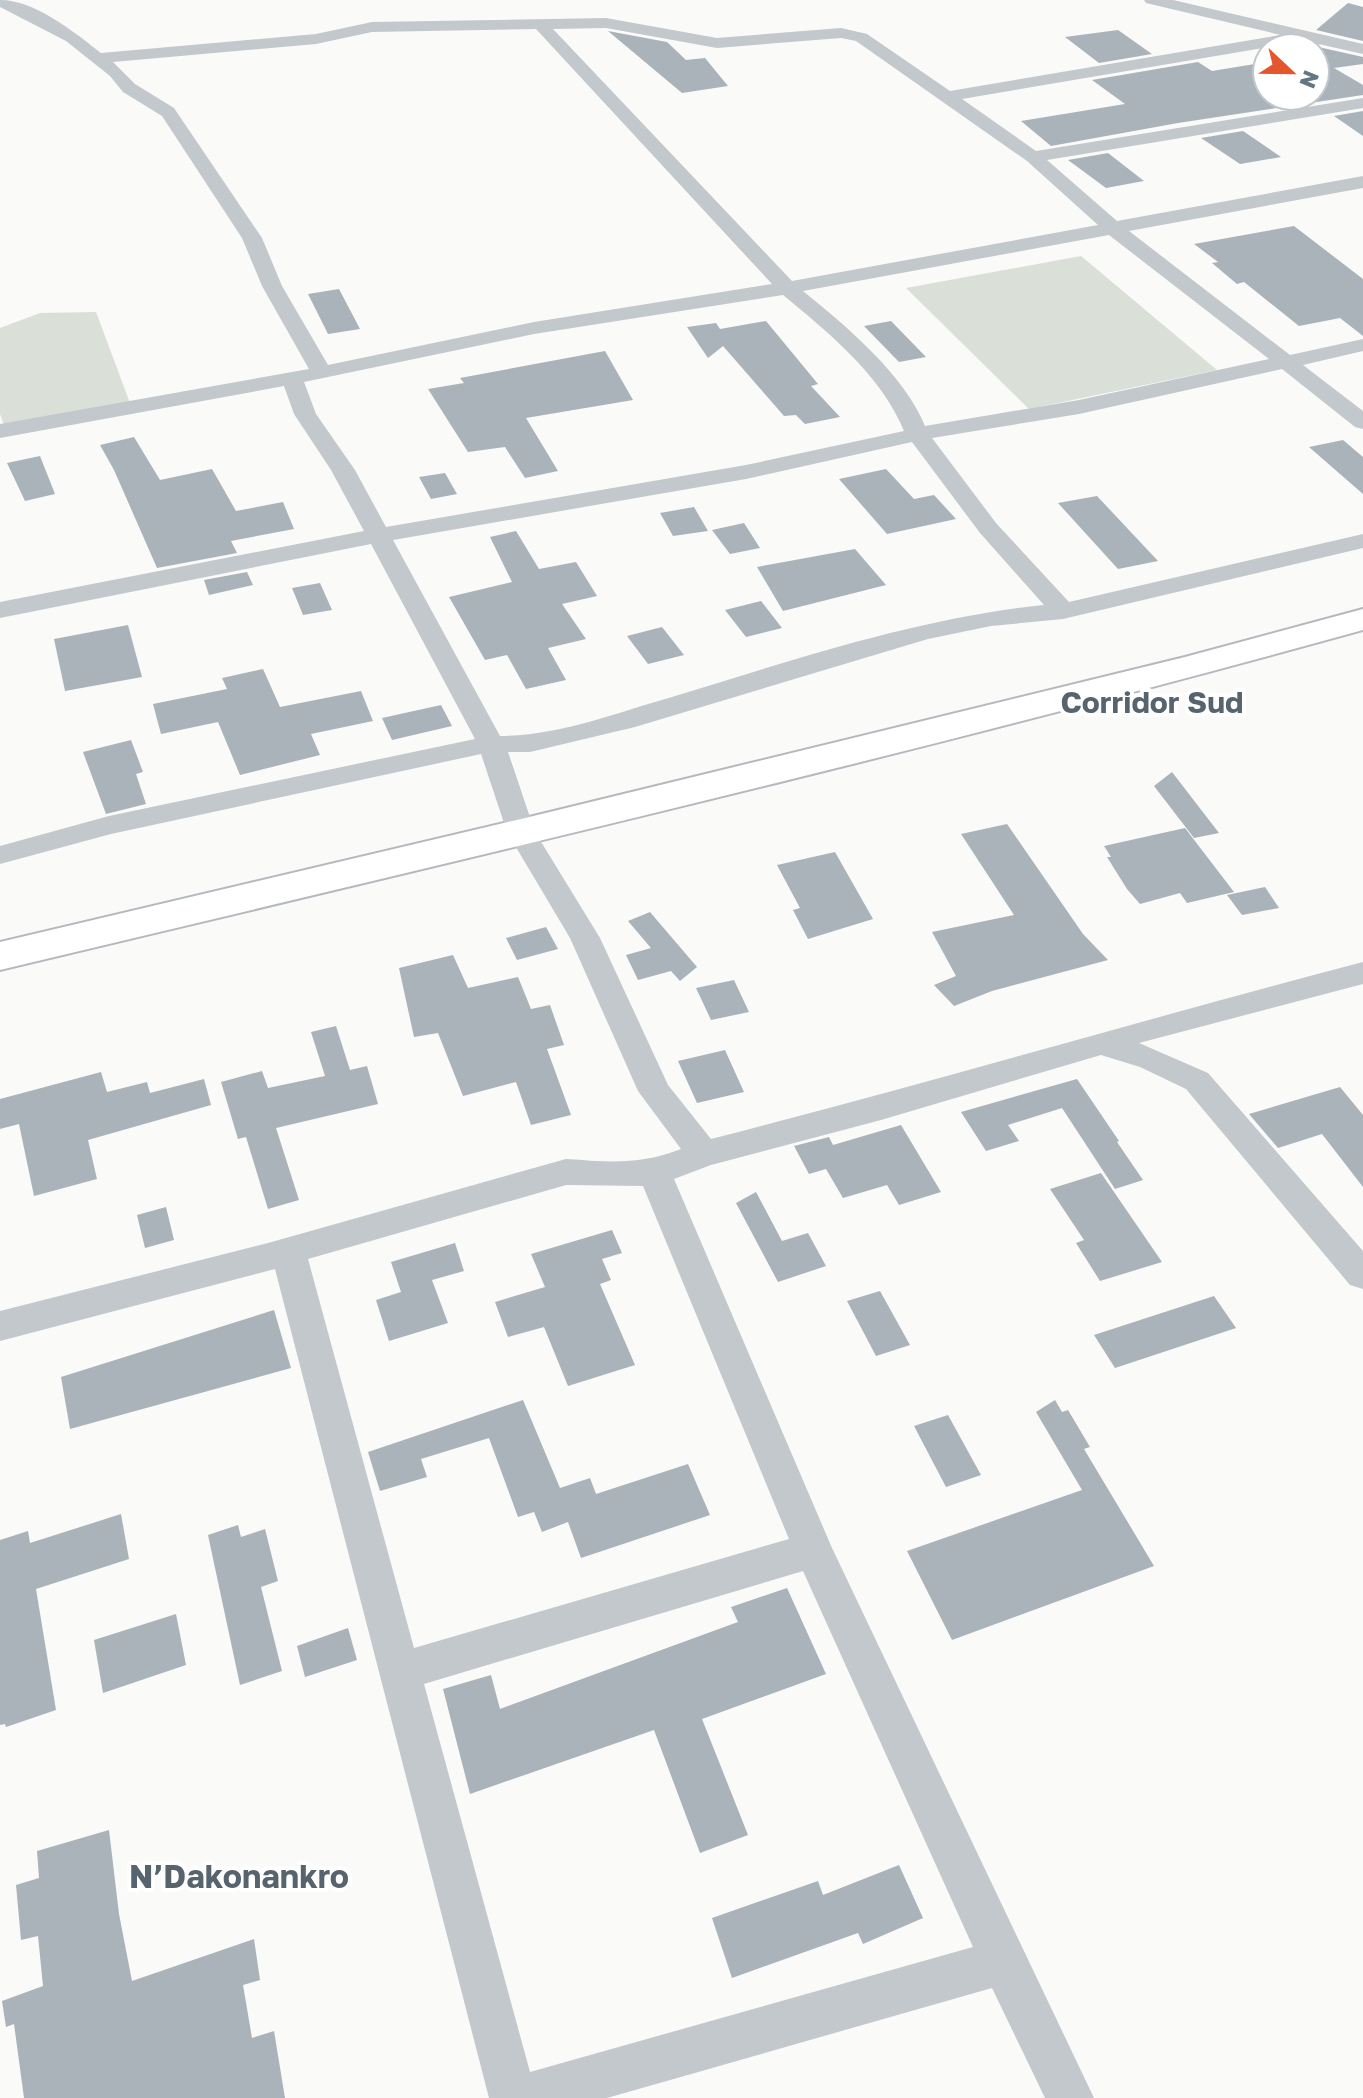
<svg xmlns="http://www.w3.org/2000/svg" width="1363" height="2098" font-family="'Golos Text',sans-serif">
<rect width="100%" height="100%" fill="#fafaf8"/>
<path fill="#dadfd7" d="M1081 256 1217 370 1029 409 906 288Z
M96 312 130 403 4 425 0 414V328L40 313Z"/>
<path fill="#aab3b9" d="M1348 3 1363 7V41L1316 30Z
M1118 30 1152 54 1099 63 1065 37Z
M608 31 667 42 686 60 705 58 728 86 682 93Z
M1305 44 1363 57V64L1334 68 1363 85V95L1178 123 1051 146 1021 121 1125 104 1092 80 1198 62 1212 71 1267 62V96H1315V48H1299Z
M1363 111V136L1334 116Z
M1243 131 1281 157 1240 164 1201 138Z
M1108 153 1144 181 1106 188 1068 160Z
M1294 226 1363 279V336L1340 318 1299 326 1244 282 1237 284 1212 263 1218 262 1194 244Z
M339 289 360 329 328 334 308 294Z
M766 321 818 384 811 386 840 417 805 424 796 415 784 416 723 346 708 358 687 327 716 323 720 329Z
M891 321 926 357 899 362 864 326Z
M605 351 633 400 526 418 558 471 525 478 505 447 468 452 428 389 464 383 460 378Z
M134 437 160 480 212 469 236 511 283 502 294 529 231 541 237 553 157 568 114 470 100 445Z
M1343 440 1363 457V494L1309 447Z
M40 456 55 494 25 501 7 463Z
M886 469 914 499 934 495 956 519 887 534 839 479Z
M445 473 457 494 431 499 419 477Z
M1097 496 1158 561 1118 569 1058 503Z
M694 507 708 531 673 536 660 513Z
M744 523 760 548 730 554 712 530Z
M516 531 539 569 576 562 597 596 562 604 586 639 548 648 566 680 526 689 507 655 485 660 449 597 512 582 490 537Z
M855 549 886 585 783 611 757 567Z
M247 572 253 585 209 595 204 580Z
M320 583 332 610 303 615 292 588Z
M761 601 782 628 746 637 725 610Z
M128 625 142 677 65 691 54 639Z
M662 627 684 655 648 664 627 636Z
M263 669 280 707 361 691 373 721 311 734 320 755 240 775 218 722 161 734 153 704 227 689 222 678Z
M441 705 452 726 392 740 382 718Z
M131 740 143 772 136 774 146 804 106 814 83 752Z
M1172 772 1219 833 1194 838 1154 786Z
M1007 824 1083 934 1108 960 992 991 954 1006 934 985 956 976 932 932 1014 915 961 834Z
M1185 828 1234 892 1187 903 1180 893 1140 904 1127 889 1107 857H1111L1104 846Z
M835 852 873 919 808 939 793 910 800 908 777 865Z
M1265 887 1279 908 1242 915 1227 895Z
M650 912 697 967 680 981 671 971 638 980 626 955 651 948 628 921Z
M546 927 558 949 517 960 506 938Z
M453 955 468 988 518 977 531 1009 550 1005 564 1045 547 1049 571 1115 531 1125 516 1082 463 1096 438 1033 414 1037 399 968Z
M734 980 749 1012 711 1020 696 988Z
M336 1026 350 1070 367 1066 378 1104 276 1128 299 1200 268 1209 246 1137 238 1139 221 1082 262 1071 268 1088 325 1076 311 1032Z
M725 1050 744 1092 697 1103 678 1061Z
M101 1072 107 1092 147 1082 150 1093 204 1079 211 1105 88 1140 97 1179 34 1196 19 1124 0 1129V1099Z
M1077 1079 1119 1141 1117 1142 1143 1180 1115 1189 1062 1108 1008 1125 1019 1141 986 1151 961 1112Z
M1340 1087 1363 1115V1187L1322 1134 1278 1148 1249 1114Z
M901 1125 941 1192 899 1205 887 1185 843 1198 826 1169 809 1174 794 1146 829 1137 833 1145Z
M1101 1173 1162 1262 1100 1281 1076 1243 1084 1240 1050 1189Z
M756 1192 782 1241 808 1233 826 1266 778 1282 736 1203Z
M166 1207 174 1240 145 1248 137 1215Z
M612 1230 622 1253 602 1259 611 1280 600 1284 635 1365 568 1386 544 1327 508 1337 495 1302 545 1287 531 1254Z
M455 1243 464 1271 432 1280 448 1323 389 1341 376 1300 401 1292 391 1262Z
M880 1291 910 1345 876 1356 847 1301Z
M1214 1296 1236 1328 1115 1368 1094 1335Z
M274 1310 291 1368 70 1429 61 1377Z
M523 1400 560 1488 590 1478 596 1494 688 1464 710 1515 581 1558 568 1522 542 1532 534 1512 518 1517 489 1438 421 1459 427 1477 380 1491 368 1452Z
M1055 1400 1062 1412 1068 1410 1090 1447 1084 1449 1154 1566 952 1640 907 1551 1082 1490 1036 1412Z
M948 1415 981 1475 946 1487 914 1426Z
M121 1514 129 1559 36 1589 56 1710 6 1727 5 1724 0 1725V1540L28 1531 30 1543Z
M238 1525 241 1537 265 1529 278 1581 261 1587 282 1671 240 1685 208 1535Z
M787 1588 826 1674 702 1719 748 1835 700 1853 654 1730 470 1794 443 1689 491 1675 500 1709 738 1622 731 1607Z
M176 1614 186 1665 103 1693 94 1640Z
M348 1628 357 1660 305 1677 297 1646Z
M109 1830 119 1914 132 1981 254 1939 260 1980 243 1985 252 2038 274 2031 285 2098H24L14 2024 6 2027 2 2001 43 1986 38 1936 21 1940 16 1885 39 1878 37 1851Z
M899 1865 923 1918 863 1944 858 1933 732 1978 712 1918 818 1881 823 1895Z"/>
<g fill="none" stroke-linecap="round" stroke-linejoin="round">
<g stroke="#b4b9bd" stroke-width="4">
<path id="highway" d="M1363 609V630C912 755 455 861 0 970V942L521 819 1185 657Z"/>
</g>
<path fill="#c3c8cc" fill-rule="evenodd" d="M0 0C35 0 74 32 101 53L316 34 372 22 606 18 717 38 841 28 867 34 950 91 1281 35 1146 3 1144 0H1173L1363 44V54L1305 41 962 99 1036 151 1363 98V108L1047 160 1117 221 1363 176V188L1129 231 1290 355 1363 339V351L1303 365 1363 411V429L1355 427 1282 369 1079 414 932 438 996 523 1069 602 1363 534V548L1063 619 991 626 928 639 635 727 530 752H508L535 832 600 938 668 1085 711 1139C930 1083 1145 1019 1363 962V984L1139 1043 1208 1073 1363 1251V1289L1350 1285 1186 1089 1140 1067 1101 1055 881 1120 711 1165 674 1179 832 1548 1094 2098H1045L992 1988 607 2098H489L275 1269 0 1341V1311L268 1243 566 1159C610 1162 640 1165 681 1149L638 1091 570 938 507 832 481 754 111 834 0 864V846L109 816 475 739 371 544 0 618V602L364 531 331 470 294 414 284 386 0 438V424L309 369 262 286 242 238 162 116 123 92 110 76 66 41 0 7ZM606 28 717 48 841 38 856 41 1027 161 1098 225 792 281 553 29ZM536 29 772 284 534 322 328 365 282 286 262 238 174 108 135 84 113 62 316 44 372 32ZM1109 235 1269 359 1079 400 925 426C904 374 846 326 803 291ZM783 295C828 332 882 376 904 431L746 465 386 527 355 470 316 414 304 382 534 334ZM912 442 980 533 1044 605C918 618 793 660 672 697 615 713 559 736 500 736L393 540 746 479ZM566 1185 643 1186 789 1539 414 1648 308 1259ZM803 1571 973 1947 530 2072 424 1684Z"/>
<use href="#highway" fill="#fff" fill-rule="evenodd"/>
</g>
<g text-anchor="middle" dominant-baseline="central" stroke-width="8" stroke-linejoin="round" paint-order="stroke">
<g font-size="30" font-weight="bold" fill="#57646e" stroke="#fff">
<text x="1152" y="702">Corridor Sud</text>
</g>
<g font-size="32" font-weight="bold" fill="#57646e" stroke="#fff">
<text x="239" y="1876">N’Dakonankro</text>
</g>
</g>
<g transform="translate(1291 72) rotate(112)"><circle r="38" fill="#ffffff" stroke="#c1c8cd" stroke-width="2"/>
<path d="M0-6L14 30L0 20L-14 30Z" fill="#e4572e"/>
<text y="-12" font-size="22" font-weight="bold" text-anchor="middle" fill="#657683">N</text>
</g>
</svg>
